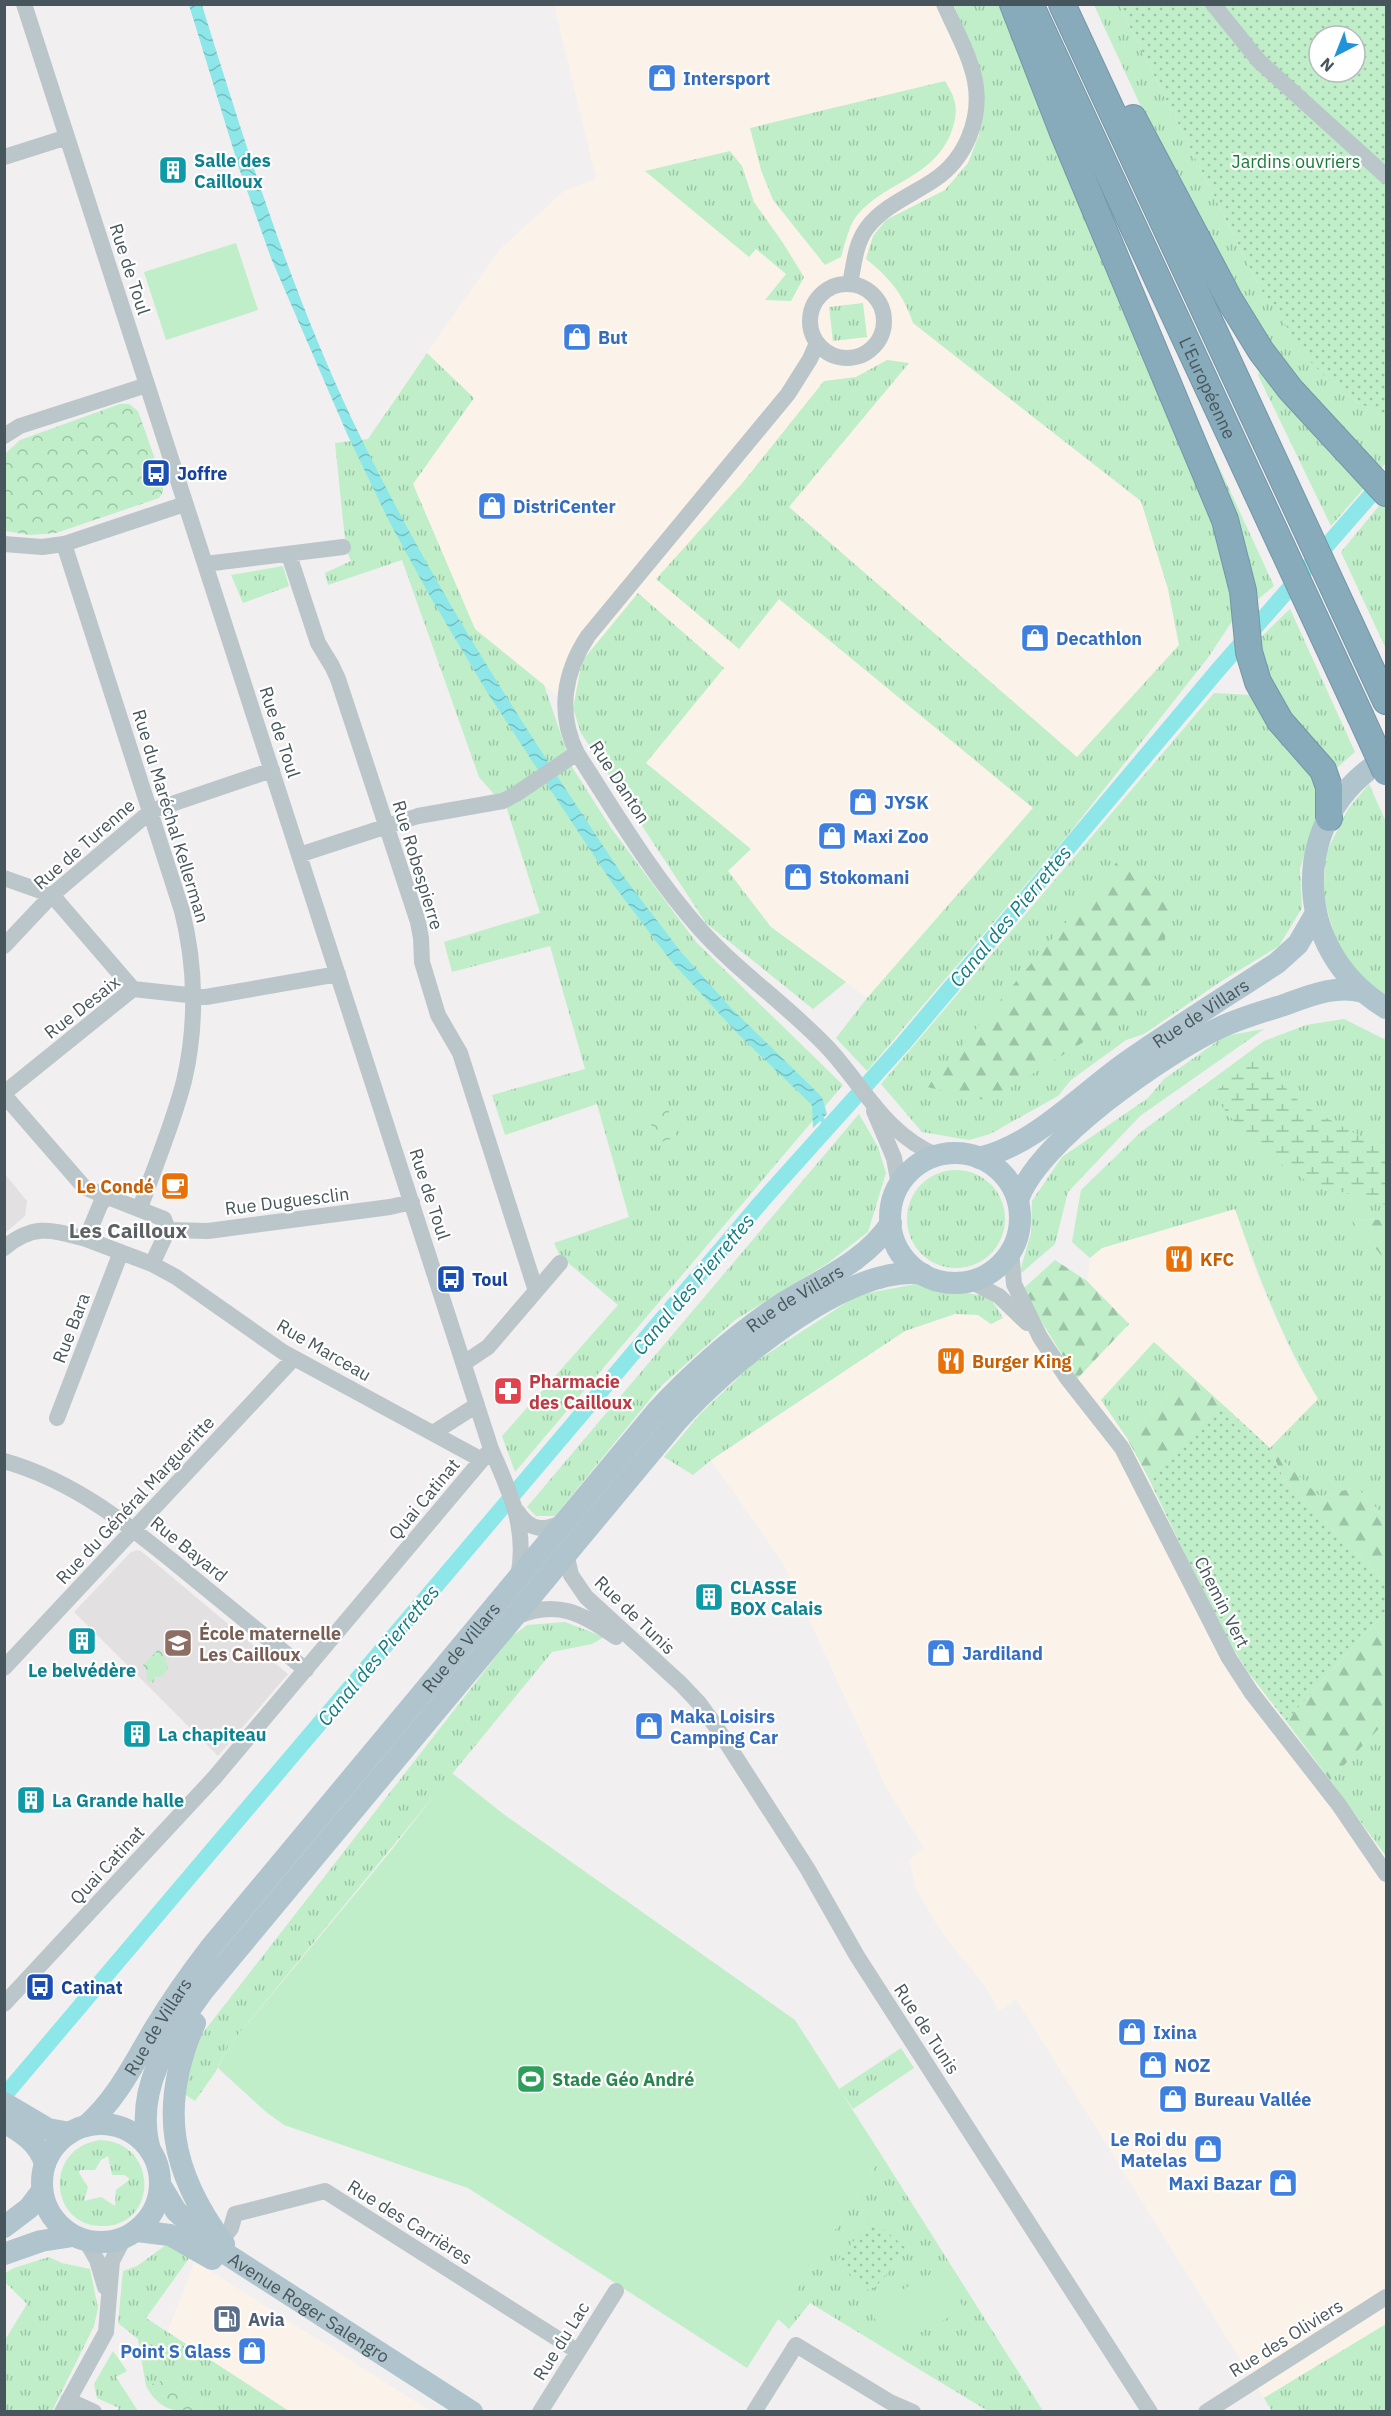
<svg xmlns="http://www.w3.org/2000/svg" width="1391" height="2416" font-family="'IBM Plex Sans',sans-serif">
<defs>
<pattern id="grass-tufts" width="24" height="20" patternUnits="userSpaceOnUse" patternTransform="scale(1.5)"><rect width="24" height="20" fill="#bfeec8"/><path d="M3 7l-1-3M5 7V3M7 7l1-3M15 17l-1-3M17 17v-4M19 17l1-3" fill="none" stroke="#9dc4a6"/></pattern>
<pattern id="forest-firs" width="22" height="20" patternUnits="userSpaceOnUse" patternTransform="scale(1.5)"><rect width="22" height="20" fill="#bfeec8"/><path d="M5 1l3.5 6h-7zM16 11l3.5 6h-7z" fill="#9dc4a6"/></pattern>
<pattern id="wetland-marsh" width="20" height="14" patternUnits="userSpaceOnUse" patternTransform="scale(1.5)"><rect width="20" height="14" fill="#bfeec8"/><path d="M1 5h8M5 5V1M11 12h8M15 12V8" fill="none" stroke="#9dc4a6"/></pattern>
<pattern id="park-crowns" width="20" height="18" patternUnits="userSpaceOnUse" patternTransform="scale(1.5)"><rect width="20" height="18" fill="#bfeec8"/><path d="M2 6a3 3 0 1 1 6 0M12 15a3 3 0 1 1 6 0" fill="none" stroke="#9dc4a6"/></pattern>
<pattern id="garden-dots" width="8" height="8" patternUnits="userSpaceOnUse" patternTransform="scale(1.5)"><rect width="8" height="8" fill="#bfeec8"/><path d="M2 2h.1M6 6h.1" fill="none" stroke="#9dc4a6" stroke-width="1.8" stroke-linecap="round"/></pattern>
<pattern id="water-waves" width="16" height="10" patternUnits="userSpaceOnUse" patternTransform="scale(1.5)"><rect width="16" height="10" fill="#8de7e9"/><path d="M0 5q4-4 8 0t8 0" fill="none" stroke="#75bec0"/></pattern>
</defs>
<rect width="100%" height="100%" fill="#f1efef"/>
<path fill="#fbf3e9" d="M554 5H973L1036 169 886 275 898 289 913 323 1141 502 1168 589 1179 645 1077 757 867 998 771 927 652 772 475 629 383 415 500 249 564 191 596 179Z
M1235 1209 1260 1283 1294 1359 1319 1399 1270 1448 1154 1342 1101 1400 1133 1448 1219 1625 1248 1672 1386 1857V2324L1264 2398 1016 1999 999 2011 987 1989 939 1929 916 1888 909 1860 924 1848 887 1789 783 1563 711 1460 822 1383 905 1331 955 1314 978 1315 991 1324 1030 1303 1077 1378 1129 1324 1087 1281 1090 1258 1102 1248Z
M195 2261 430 2411H289L167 2333Z"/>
<path fill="#e2e0e1" d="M5 1174 27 1201 25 1216 5 1233Z
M137 1550 141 1551 288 1674 218 1756 74 1612 131 1552Z"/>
<path fill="url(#grass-tufts)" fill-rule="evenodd" d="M954 5H999L1146 361 1166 352 1274 586 1233 620 1207 659 1067 836 867 1071 836 1038 867 998 1033 808 779 599 739 649 656 579 744 481 824 381 856 377 887 360 909 363 789 507 1077 757 1179 645 1168 589 1141 501 913 323C904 295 889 277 866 259L873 236 886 220 945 190 968 163 979 135 983 82Z
M1094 5H1119L1260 288 1348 396 1386 418V463L1331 526 1258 375 1268 345 1156 139Z
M945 81C957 100 959 111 951 133 933 178 887 181 858 214 849 224 845 244 841 257L825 265 773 200 761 170 750 128Z
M730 151 742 166 754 202 783 243 804 277 791 301 765 300 786 274 756 249 749 257 645 171Z
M863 303 867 337 833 341 829 307Z
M427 353 474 398 413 484 475 629 544 685 572 767 611 828 696 942 843 1085 515 1472 502 1436 618 1305 560 1256 554 1243 629 1217 597 1104 505 1135 492 1095 585 1069 550 946 452 972 444 942 540 913 507 809 479 777 402 560 328 585 325 573 351 561 346 549 335 443 368 439Z
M1383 501 1386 505V649L1341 552Z
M283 566 289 586 243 603 231 575Z
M638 593 724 668 646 763 751 849 728 871 771 927 846 982 813 1009 706 923 581 733 573 708 582 661Z
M1290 609 1355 752 1332 772 1292 728 1262 671 1260 638Z
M1214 693 1250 695 1287 748 1314 770 1323 805 1312 830 1300 869 1302 908 1279 946 1220 982 1144 1034 1126 1040 1071 1080 1058 1096 990 1134 969 1140 922 1132 881 1084Z
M1369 784 1386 822V996L1371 987 1339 951 1323 895 1326 853 1348 809Z
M1344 1019 1386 1040V1220L1351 1219 1386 1261V1518L1356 1487 1320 1497 1270 1448 1318 1399C1282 1339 1258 1275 1235 1209L1102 1248 1090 1258 1072 1242 1081 1190 1141 1132 1264 1041 1306 1025Z
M1264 1029 1140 1116 1068 1192 1055 1244 1019 1275 1031 1233 1032 1201 1062 1157 1148 1098 1164 1079 1225 1036Z
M859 1114 878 1147 886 1173 868 1232 828 1263 735 1320 660 1387 555 1516H536L527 1507Z
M907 1219a49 49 0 1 1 98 0a49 49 0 1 1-98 0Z
M916 1284 990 1297 1003 1318 991 1324 978 1315 955 1314 905 1331 711 1460 693 1475 664 1457 701 1413 755 1362 858 1295Z
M1154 1342 1189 1374 1127 1438 1101 1400Z
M565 1622 604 1637 592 1644 552 1652 228 2047 216 2071 195 2101 181 2092 202 2034 511 1637 527 1625Z
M1386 1721V1856L1330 1780Z
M901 2048 914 2068 853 2109 839 2089Z
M100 2140C158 2142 159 2224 104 2226 49 2228 43 2148 100 2140ZM108 2156 112 2175H124L129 2178 128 2181 116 2190 115 2206 101 2197 84 2201 88 2187 79 2173 80 2170H95L101 2160Z
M882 2156 1043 2411H988L810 2303 789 2329 778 2319Z
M166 2245 190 2257 146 2318 289 2411H209L170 2382 164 2380 146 2386 138 2339 118 2323 123 2271 137 2266Z
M49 2257 62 2263 90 2269 98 2308 94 2326 52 2411H5V2340L27 2304 5 2282V2273L14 2268Z
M1386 2324V2411H1272L1264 2398Z
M113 2351 127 2371 116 2377 138 2411H117L119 2408 97 2398 94 2384Z"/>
<path fill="url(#forest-firs)" d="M1122 856 1173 891 1161 963 1141 1006 989 1101 927 1087Z
M1351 1219 1386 1220V1261Z
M1055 1260 1087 1281 1129 1324 1077 1379 1030 1303 1024 1288Z
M1189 1374 1221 1403 1149 1479 1127 1438Z
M1270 1448 1320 1497 1356 1487 1386 1518V1583L1284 1480Z
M1386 1611V1721L1330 1780 1286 1721Z"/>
<path fill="url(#wetland-marsh)" d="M1256 1059 1304 1106 1364 1138 1386 1143V1205L1308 1182 1254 1146 1212 1094Z"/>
<path fill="url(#park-crowns)" d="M120 404H129L138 411 163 482V492L159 498 56 533 30 535 5 531V454L20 440Z
M668 1109 677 1137 658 1143 648 1116Z
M159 1649 166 1659 168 1668 163 1676 155 1677 153 1683 147 1680V1671L143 1665Z
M164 2380 170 2382 209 2411C180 2412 162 2415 146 2386Z"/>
<path fill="url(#garden-dots)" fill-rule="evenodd" d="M1119 5H1386V418L1348 396 1313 365 1260 288ZM1319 36H1355V72H1319Z
M1221 1403 1270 1448 1284 1480 1386 1583V1611L1286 1721 1248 1672 1219 1625 1149 1479Z
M872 2219 908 2250 871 2292 836 2262Z"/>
<path fill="#bfeec8" d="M236 243 258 310 166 340 144 272Z
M452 1773 502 1813 795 2020 882 2156 747 2368 468 2188 284 2125 265 2111 218 2068 228 2047 390 1852Z
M942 2268 964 2309 891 2348 869 2308Z"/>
<path fill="url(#water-waves)" d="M189 5H202C248 153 294 302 363 442 418 554 482 661 551 766L540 773 487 692 431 598 390 523 348 436 271 258 239 168Z
M557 776 623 876 681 952 731 1008 822 1097 827 1114 813 1128 812 1105 738 1034 671 961 612 883 546 783Z"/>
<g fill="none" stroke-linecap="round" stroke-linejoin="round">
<path stroke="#8de7e9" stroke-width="4.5" d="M820 1115 827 1129"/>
<path stroke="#8de7e9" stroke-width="16" d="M4 2096 762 1201 903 1044 1218 670 1384 480"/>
<g stroke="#7396a8" stroke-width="28">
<g id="highway">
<path d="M1013 4 1062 130 1225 520 1243 591 1249 652 1258 682 1280 721 1323 770 1329 787V818"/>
<path id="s4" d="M1030 4 1360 715"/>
<path d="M1062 4 1386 701"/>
<path d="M1133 118 1229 299 1261 351 1290 389 1386 493"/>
</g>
</g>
<path stroke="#bbc6cb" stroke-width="16" d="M24 4 491 1449C510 1492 528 1529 518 1577
M1213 4 1259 61 1386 176
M4 157 67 137
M810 321a37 37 0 1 1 74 0a37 37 0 1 1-74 0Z
M850 284C854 265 855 244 867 228 883 206 912 195 934 180 966 159 982 118 975 81 970 55 955 29 944 4
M817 343 810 359 788 394 588 636C564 672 557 713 577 753 615 812 652 875 699 928 738 972 789 1006 829 1049 864 1087 885 1134 938 1156
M4 436 20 426 147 385
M4 544 42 547 64 544 185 504
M64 544 182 911C196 966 197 1026 184 1081 173 1124 155 1166 140 1208
M289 555 318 643 332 666 338 679 418 922 421 938 422 962 438 1015 460 1053 536 1291
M205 564 343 547
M299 855 418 816 503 801 516 794 577 753
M4 878 52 895 133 989
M4 946 52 895 151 811 272 770
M4 1093 133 989 206 997 338 974
M4 1095 84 1187 108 1197
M874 1111 894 1158 899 1185
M108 1197 164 1219 168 1230 152 1264 86 1239 101 1203Z
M168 1230 208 1231 390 1207 412 1202
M4 1248C34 1223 52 1230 86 1239
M1011 1250 1014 1284 1040 1337 1067 1378 1122 1448 1229 1658 1251 1692 1339 1805 1386 1874
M152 1264 176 1277 283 1352 482 1460
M970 1281 999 1296 1027 1323
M464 1363 488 1347 560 1263
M57 1418 121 1252
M433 1433 477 1405
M4 1461C75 1481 130 1526 186 1572 226 1605 266 1637 306 1670
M517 1511C530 1531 544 1532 565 1521
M566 1553 571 1575 586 1597 681 1684 699 1703 717 1728 807 1868 857 1956 1150 2412
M516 1617C556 1599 582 1613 616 1637
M4 1668 294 1358
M4 2004 215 1777 491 1449
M86 2241 97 2260 105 2287
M221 2241 231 2228 235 2214 325 2191 577 2351
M68 2400 94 2412
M62 2412 106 2332 112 2261 124 2238
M540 2412 616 2291
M754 2412 796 2345 890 2402 913 2412
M1206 2412 1386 2297"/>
<g stroke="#afc4cd" stroke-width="22">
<path d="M1386 758C1287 816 1290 950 1386 1008"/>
<circle cx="955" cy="1218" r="65"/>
<path id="s1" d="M979 1158C1035 1145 1082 1093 1128 1061 1177 1027 1228 995 1277 963L1298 944 1316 913"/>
<path d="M1018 1200C1037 1142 1164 1054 1219 1028 1240 1018 1262 1012 1284 1005 1309 996 1336 984 1363 992"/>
<path d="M195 2023C158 2106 170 2172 224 2244"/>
<path d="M4 2103 48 2129 70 2133"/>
<path d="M4 2122C23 2133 39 2143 45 2164"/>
<circle cx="101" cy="2183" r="59"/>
<path id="s2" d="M86 2126C117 2099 134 2063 155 2028 172 2000 191 1973 211 1947L657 1411C692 1373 731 1339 774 1309 814 1282 863 1265 891 1223"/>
<path d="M150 2150C133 2090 169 2038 203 1991L677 1421C724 1368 848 1262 923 1274"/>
<path id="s3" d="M161 2186 176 2211 217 2248 472 2412"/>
<path d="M4 2227 29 2208 42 2191"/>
<path d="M137 2231 170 2235 212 2259"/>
<path d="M4 2254 41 2241 73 2236"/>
</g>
<use href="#highway" stroke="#88abbc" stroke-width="26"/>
<g stroke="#7396a8" stroke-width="28" stroke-linecap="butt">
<path id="highway-bridge" d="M1360 715 1386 772"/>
</g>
<use href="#highway-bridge" stroke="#88abbc" stroke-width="26"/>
</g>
<defs>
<g id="shop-square" transform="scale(1.5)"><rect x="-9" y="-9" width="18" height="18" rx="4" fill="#3f7fe0" stroke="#fff"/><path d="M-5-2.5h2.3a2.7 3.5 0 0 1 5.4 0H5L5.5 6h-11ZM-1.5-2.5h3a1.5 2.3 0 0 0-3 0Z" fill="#fff"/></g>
<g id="building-square" transform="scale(1.5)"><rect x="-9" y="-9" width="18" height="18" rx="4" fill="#0f9aa8" stroke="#fff"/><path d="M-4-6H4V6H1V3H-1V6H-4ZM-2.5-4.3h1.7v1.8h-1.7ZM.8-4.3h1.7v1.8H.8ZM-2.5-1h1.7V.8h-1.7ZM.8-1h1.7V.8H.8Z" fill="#fff"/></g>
<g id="bus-square" transform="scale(1.5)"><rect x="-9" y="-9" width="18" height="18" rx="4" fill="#1a4fb4" stroke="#fff"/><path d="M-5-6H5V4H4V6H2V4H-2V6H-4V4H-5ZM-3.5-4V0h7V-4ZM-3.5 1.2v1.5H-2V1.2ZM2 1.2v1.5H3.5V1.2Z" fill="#fff"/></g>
<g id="cafe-square" transform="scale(1.5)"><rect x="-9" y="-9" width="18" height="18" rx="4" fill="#e8710a" stroke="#fff"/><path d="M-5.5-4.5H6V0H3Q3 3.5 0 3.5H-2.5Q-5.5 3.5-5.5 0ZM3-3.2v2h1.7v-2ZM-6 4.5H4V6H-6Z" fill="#fff"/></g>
<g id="restaurant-square" transform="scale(1.5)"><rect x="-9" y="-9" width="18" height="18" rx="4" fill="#e8710a" stroke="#fff"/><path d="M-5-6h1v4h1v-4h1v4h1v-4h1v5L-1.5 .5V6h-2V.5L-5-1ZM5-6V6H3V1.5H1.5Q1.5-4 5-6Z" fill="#fff"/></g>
<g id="pharmacy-square" transform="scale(1.5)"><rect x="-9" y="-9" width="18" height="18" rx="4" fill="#e0444e" stroke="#fff"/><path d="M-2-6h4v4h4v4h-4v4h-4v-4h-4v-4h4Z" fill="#fff"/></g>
<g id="school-square" transform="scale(1.5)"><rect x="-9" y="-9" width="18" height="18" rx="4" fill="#8d6e63" stroke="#fff"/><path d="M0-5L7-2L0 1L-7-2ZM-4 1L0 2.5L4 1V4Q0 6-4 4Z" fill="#fff"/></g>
<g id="stadium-square" transform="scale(1.5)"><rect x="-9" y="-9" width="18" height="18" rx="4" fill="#2e9e5b" stroke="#fff"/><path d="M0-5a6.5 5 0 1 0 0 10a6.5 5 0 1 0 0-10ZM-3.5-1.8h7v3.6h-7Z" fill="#fff"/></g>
<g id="fuel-square" transform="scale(1.5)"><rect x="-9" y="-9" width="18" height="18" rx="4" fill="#5c6f8a" stroke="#fff"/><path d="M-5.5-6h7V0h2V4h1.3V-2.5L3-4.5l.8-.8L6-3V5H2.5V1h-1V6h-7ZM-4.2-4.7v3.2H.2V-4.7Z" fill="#fff"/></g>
</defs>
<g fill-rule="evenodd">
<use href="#shop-square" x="662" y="78"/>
<use href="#building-square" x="173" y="170"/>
<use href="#shop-square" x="577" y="337"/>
<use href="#bus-square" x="156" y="473"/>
<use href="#shop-square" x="492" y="506"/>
<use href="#shop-square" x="1035" y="638"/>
<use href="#shop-square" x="863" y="802"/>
<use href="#shop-square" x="832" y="836"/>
<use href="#shop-square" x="798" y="877"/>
<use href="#cafe-square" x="175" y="1186"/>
<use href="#restaurant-square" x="1179" y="1259"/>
<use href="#bus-square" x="451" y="1279"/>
<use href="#restaurant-square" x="951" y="1361"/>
<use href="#pharmacy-square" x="508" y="1391"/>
<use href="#building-square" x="709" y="1597"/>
<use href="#building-square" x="82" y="1641"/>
<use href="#school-square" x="178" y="1643"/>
<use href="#shop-square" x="941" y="1653"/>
<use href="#shop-square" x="649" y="1726"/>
<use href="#building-square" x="137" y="1734"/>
<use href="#building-square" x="31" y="1800"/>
<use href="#bus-square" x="40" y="1987"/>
<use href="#shop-square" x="1132" y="2032"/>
<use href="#shop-square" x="1153" y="2065"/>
<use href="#stadium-square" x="531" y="2079"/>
<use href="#shop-square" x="1173" y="2099"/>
<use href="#shop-square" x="1208" y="2149"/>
<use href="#shop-square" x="1283" y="2183"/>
<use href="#fuel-square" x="227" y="2319"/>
<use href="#shop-square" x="252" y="2351"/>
</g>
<g text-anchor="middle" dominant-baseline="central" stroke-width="4.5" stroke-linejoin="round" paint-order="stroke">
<g font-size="18" font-weight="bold" fill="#366cbe" stroke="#fff" text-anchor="start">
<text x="683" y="78">Intersport</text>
<text x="598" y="337">But</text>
<text x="513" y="506">DistriCenter</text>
<text x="1056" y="638">Decathlon</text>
<text x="884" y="802">JYSK</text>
<text x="853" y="836">Maxi Zoo</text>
<text x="819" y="877">Stokomani</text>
<text x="962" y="1653">Jardiland</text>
<text x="670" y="1716">Maka Loisirs<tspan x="670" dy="21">Camping Car</tspan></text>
<text x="1153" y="2032">Ixina</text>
<text x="1174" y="2065">NOZ</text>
<text x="1194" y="2099">Bureau Vallée</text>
<text x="1187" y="2139" text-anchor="end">Le Roi du<tspan x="1187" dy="21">Matelas</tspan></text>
<text x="1262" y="2183" text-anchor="end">Maxi Bazar</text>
<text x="231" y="2351" text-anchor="end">Point S Glass</text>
</g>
<g font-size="18" font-weight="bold" fill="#0d838f" stroke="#fff" text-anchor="start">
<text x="194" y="160">Salle des<tspan x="194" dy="21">Cailloux</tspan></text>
<text x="730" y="1587">CLASSE<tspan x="730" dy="21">BOX Calais</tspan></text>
<text x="82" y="1670" text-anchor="middle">Le belvédère</text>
<text x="158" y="1734">La chapiteau</text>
<text x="52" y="1800">La Grande halle</text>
</g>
<g font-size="18" fill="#1a7b39" stroke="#fff">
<text x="1296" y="161">Jardins ouvriers</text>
</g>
<g font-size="18" fill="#47565c" stroke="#fff">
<text transform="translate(130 269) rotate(72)">Rue de Toul</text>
<text stroke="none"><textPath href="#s4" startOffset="423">L'Européenne</textPath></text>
<text transform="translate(280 732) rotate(72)">Rue de Toul</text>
<text transform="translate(620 782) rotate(57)">Rue Danton</text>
<text transform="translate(171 816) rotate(73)">Rue du Maréchal Kellerman</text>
<text transform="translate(84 844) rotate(-41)">Rue de Turenne</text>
<text transform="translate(418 865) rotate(73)">Rue Robespierre</text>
<text transform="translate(82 1007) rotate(-38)">Rue Desaix</text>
<text stroke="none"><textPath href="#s1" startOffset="266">Rue de Villars</textPath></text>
<text transform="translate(430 1194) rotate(72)">Rue de Toul</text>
<text transform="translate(287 1201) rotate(-7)">Rue Duguesclin</text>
<text stroke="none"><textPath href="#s2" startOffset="1095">Rue de Villars</textPath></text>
<text transform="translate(71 1328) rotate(-69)">Rue Bara</text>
<text transform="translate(324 1350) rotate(30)">Rue Marceau</text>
<text transform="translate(424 1499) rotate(-50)">Quai Catinat</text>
<text transform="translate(135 1500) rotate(-47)">Rue du Général Margueritte</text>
<text transform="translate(189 1549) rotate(39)">Rue Bayard</text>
<text transform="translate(1222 1602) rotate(63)">Chemin Vert</text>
<text transform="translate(635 1615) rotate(44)">Rue de Tunis</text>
<text stroke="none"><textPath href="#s2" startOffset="609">Rue de Villars</textPath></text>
<text transform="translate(107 1865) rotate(-47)">Quai Catinat</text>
<text stroke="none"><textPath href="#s2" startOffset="123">Rue de Villars</textPath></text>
<text transform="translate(927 2029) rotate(57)">Rue de Tunis</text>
<text transform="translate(410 2222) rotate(32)">Rue des Carrières</text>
<text stroke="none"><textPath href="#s3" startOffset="194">Avenue Roger Salengro</textPath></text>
<text transform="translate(1286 2338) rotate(-32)">Rue des Oliviers</text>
<text transform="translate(561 2341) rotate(-58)">Rue du Lac</text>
</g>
<g font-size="18" font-weight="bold" fill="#164399" stroke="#fff" text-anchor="start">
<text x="177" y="473">Joffre</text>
<text x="472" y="1279">Toul</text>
<text x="61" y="1987">Catinat</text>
</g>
<g font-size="18" font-weight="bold" fill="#c56008" stroke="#fff" text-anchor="start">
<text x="154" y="1186" text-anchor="end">Le Condé</text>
<text x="1200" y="1259">KFC</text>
<text x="972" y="1361">Burger King</text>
</g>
<g font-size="18" font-weight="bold" fill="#be3a42" stroke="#fff" text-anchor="start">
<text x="529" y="1381">Pharmacie<tspan x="529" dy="21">des Cailloux</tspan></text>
</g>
<g font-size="18" font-weight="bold" fill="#785e54" stroke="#fff" text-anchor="start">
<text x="199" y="1633">École maternelle<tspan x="199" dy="21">Les Cailloux</tspan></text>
</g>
<g font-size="18" font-weight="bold" fill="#27864d" stroke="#fff" text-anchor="start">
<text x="552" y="2079">Stade Géo André</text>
</g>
<g font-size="18" font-weight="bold" fill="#4e5e75" stroke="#fff" text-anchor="start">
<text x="248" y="2319">Avia</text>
</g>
<g font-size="20" font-style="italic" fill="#117d80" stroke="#fff">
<text transform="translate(1010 916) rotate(-50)">Canal des Pierrettes</text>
<text transform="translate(693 1284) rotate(-50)">Canal des Pierrettes</text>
<text transform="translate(378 1655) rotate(-50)">Canal des Pierrettes</text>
</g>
<g font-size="21" font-weight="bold" fill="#5c6164" stroke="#fff">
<text x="128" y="1230">Les Cailloux</text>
</g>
</g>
<rect width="1391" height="2416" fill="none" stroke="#47565c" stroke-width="12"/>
<g transform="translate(1337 54) rotate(222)"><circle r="28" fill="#ffffff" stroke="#b5bbbe" stroke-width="1.5"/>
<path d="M0-4.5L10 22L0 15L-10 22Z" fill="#1f93db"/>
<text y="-9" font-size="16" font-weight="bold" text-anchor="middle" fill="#47565c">N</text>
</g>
</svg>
